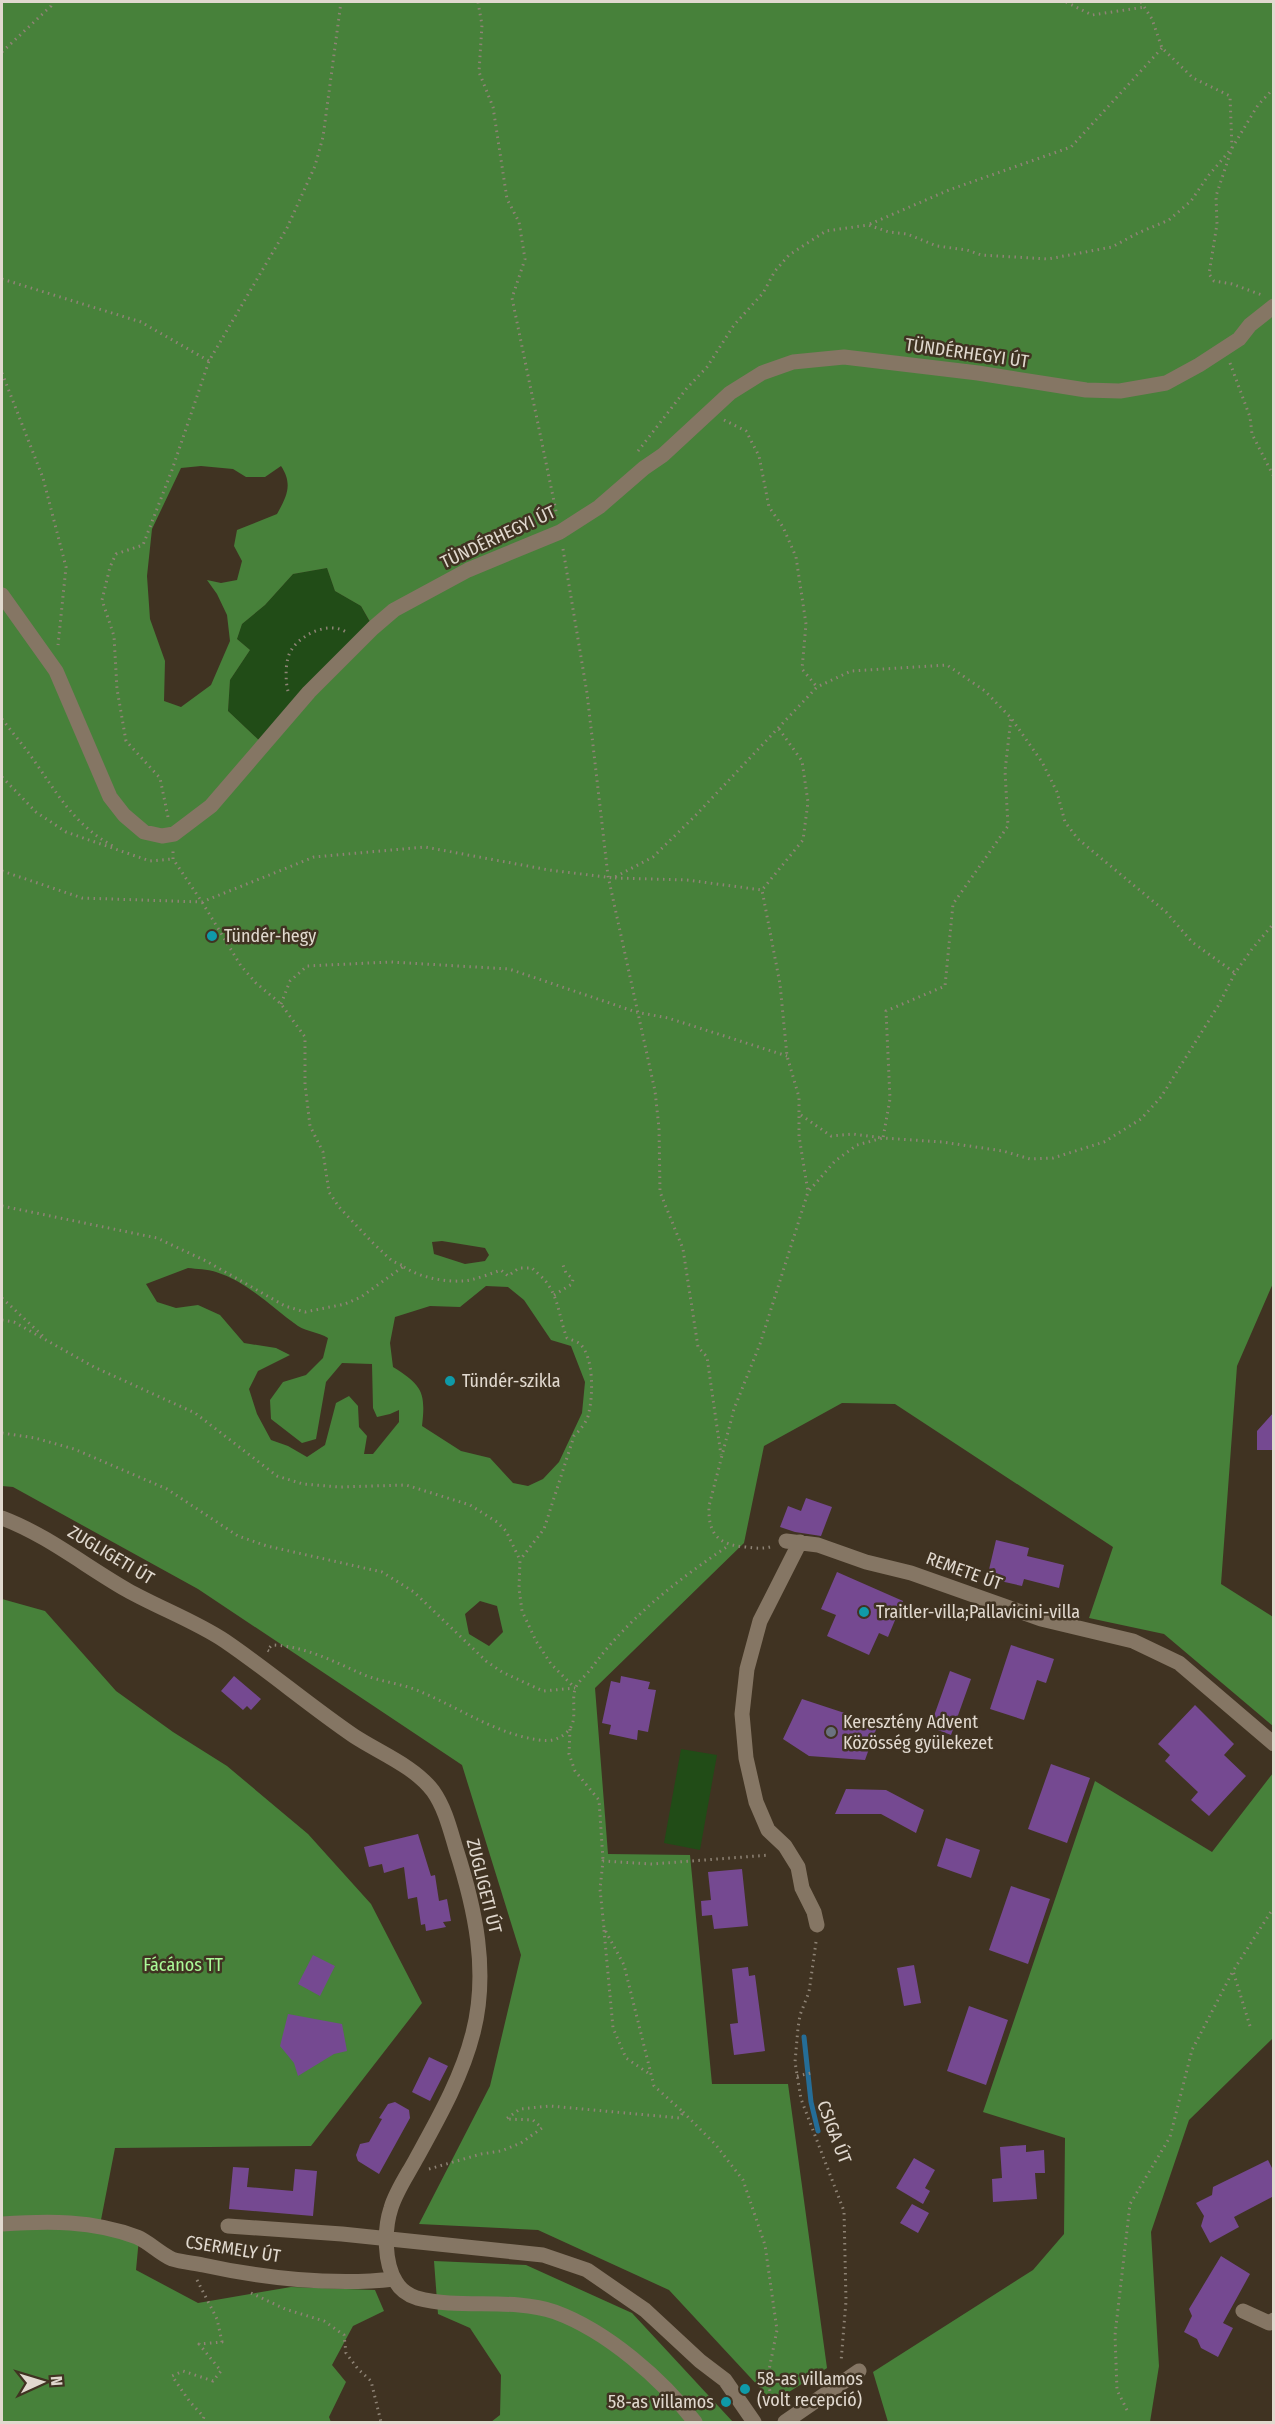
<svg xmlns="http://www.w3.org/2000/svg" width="1275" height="2424" font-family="'Fira Sans Condensed',sans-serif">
<rect width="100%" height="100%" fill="#403322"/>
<path fill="#214c17" d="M327 568 335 591 361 606 373 628 264 745 228 711 230 680 250 650 237 639 242 624 265 605 293 574Z
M681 1749 717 1755 700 1850 664 1843Z"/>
<path fill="#47813a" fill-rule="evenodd" d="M2 2H1273L1274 1281 1237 1366 1221 1584 1273 1617V1726L1164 1634 1089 1618 1113 1547 895 1404 842 1403 764 1446 744 1543 595 1688 608 1854 690 1855 712 2084H788L827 2368 773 2402 669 2290 538 2230 419 2224 490 2086 521 1955 462 1765 198 1589 13 1487 2 1486ZM201 466 233 469 246 477H265L281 466C293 484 287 496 277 514L237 530 234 546 242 561 237 580 221 583 207 580 217 594 227 615 230 641 211 685 181 707 164 701 165 661 150 619 147 576 152 529 181 468ZM327 568 335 591 361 606 373 627 264 745 228 711 230 680 250 650 237 639 242 624 265 605 293 574ZM442 1241 485 1248 489 1255 485 1261 465 1264 434 1254 432 1242ZM188 1268C197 1269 207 1269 216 1272 248 1282 271 1307 298 1326 307 1332 319 1332 328 1338L323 1358 306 1375 283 1382 270 1400 271 1419 302 1443 316 1439 326 1382 342 1363 372 1364 373 1408 377 1417 390 1414 399 1410V1422L373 1454H364L367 1436 359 1427 358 1406 349 1396 336 1403 325 1445 307 1457 288 1446 271 1440 257 1414 249 1389 258 1371 290 1355 276 1348 244 1343 220 1315 198 1305 176 1308 157 1302 146 1284ZM486 1286 508 1287 524 1300 551 1340 571 1346 585 1382 582 1413 559 1462 543 1479 528 1486 513 1483 490 1458 461 1451 422 1426C426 1392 422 1385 393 1367L390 1343 395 1317 430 1306 460 1307ZM480 1601 497 1606 503 1632 489 1646 469 1634 465 1614Z
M2 1599 45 1611 116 1691 173 1732 227 1766 308 1834 371 1904 422 2003 311 2146 115 2148 100 2225 139 2238 136 2270 198 2303 291 2287 375 2290 384 2311 353 2326 332 2365 346 2382 329 2417 331 2422H2Z
M1273 1773V2038L1189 2120 1151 2232 1159 2366 1150 2422H888L873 2372 1033 2270 1064 2234 1065 2138 983 2112 1095 1781 1212 1852Z
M434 2261 526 2265 632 2313 733 2422H491L500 2415 501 2375 470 2328 438 2314Z"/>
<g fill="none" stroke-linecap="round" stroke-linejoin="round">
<path stroke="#256d97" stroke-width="5" d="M804 2037 811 2102 818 2131"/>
</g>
<path fill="#754991" d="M1274 1412V1450H1257V1431Z
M806 1498 832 1507 821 1536 795 1532 780 1527 788 1506 801 1511Z
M996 1540 1029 1548 1027 1556 1064 1565 1059 1588 1024 1579 1022 1586 987 1578Z
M837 1572 903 1601 888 1637 879 1633 869 1655 827 1636 836 1615 821 1609Z
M1011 1645 1054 1659 1046 1683 1037 1680 1024 1720 990 1709Z
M950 1671 971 1679 951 1735 930 1727Z
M234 1676 261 1699 251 1710 247 1706 243 1710 221 1691Z
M621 1676 650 1682 648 1689 656 1690 648 1732 638 1730 637 1740 609 1734 611 1725 602 1723 611 1681 620 1683Z
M802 1699 878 1724 865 1760 809 1756 783 1739Z
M1195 1705 1234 1744 1224 1755 1246 1776 1209 1816 1191 1800 1198 1792 1165 1761 1170 1755 1158 1744Z
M1051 1764 1090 1778 1067 1843 1028 1829Z
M846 1789 886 1790 924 1810 916 1833 881 1814H835Z
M418 1834 431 1876 435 1875 439 1901 447 1899 451 1921 443 1922 446 1927 426 1931 425 1924 421 1925 417 1897 408 1899 404 1867 384 1873 382 1864 369 1867 364 1847Z
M946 1838 980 1850 971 1878 937 1866Z
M742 1869 748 1926 714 1929 712 1915 702 1916 701 1901 711 1900 708 1872Z
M1011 1886 1050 1899 1028 1964 989 1950Z
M313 1955 335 1966 320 1996 298 1984Z
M914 1965 921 2003 904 2006 897 1968Z
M748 1967 749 1976 755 1975 765 2051 734 2055 730 2024 738 2023 732 1969Z
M969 2006 1008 2020 986 2085 947 2071Z
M288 2014 342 2024 347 2051 334 2054 298 2076 294 2063 280 2046Z
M429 2057 448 2066 430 2101 412 2092Z
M395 2102 409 2110 410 2118 379 2174 358 2161 356 2155 360 2144 369 2142 382 2119 379 2118 388 2104Z
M1026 2145V2152L1044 2150 1045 2173H1035L1037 2199 993 2202 992 2179 1002 2178 1000 2147Z
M914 2158 935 2170 925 2188 930 2191 923 2204 896 2188Z
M1268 2160 1274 2172V2196L1234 2217 1239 2227 1210 2243 1201 2226 1204 2216 1196 2203 1212 2195 1213 2187Z
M233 2167 249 2168 247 2187 293 2191 295 2169 317 2171 313 2216 229 2209Z
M912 2204 929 2213 918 2233 900 2223Z
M1221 2256 1250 2274 1223 2323 1233 2328 1218 2357 1201 2348 1197 2339 1184 2332 1192 2316 1189 2309Z"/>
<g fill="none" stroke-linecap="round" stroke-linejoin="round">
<path stroke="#8e8375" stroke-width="3" stroke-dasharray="1.5 4.5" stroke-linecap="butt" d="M478 2 482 25 479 72 493 107 507 199 519 222 525 259 512 298 557 516
M1066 2 1092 15 1145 7
M1141 2 1152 19 1162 48 1193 78 1230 96 1232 148 1216 196 1217 224 1209 274 1214 281 1232 284 1262 295
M2 52 51 6 52 2
M870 224 949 190 1071 147 1162 48
M2 279 141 322 209 361
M1230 363 1250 417 1252 434 1274 477
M2 373 43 478 66 567 58 645
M724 420 746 431 759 456 769 507 783 527 796 557 806 624 802 669 817 687
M638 451 687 388 707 367 734 325 763 293 775 271 789 255 826 231 868 225 889 232 907 234 937 246 967 250 981 255 1048 259 1112 247 1138 233 1169 220 1191 201 1208 176 1232 148 1258 105 1274 88
M563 549 587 693 608 876 655 1091 659 1128 660 1192 683 1249 698 1347 707 1357 721 1455
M288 691C285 680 285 658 292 649 302 634 329 621 346 632
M2 719C12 732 23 745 33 759 57 793 74 825 113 846
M779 729 802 761 808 802 803 840 762 890 780 984 787 1056 799 1097V1136L808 1192
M2 777 36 812 66 832 150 861 172 859
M168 817 160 778 126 741 117 689 114 636 102 600 110 567 116 554 143 545 172 470 209 361 287 228 315 166 323 137 341 2
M2 871 82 898 202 902 314 857 425 847 549 870 613 878 653 857 695 816 817 687 851 671 947 665 985 691 1011 718 1042 762 1057 792 1065 822 1078 839 1166 912 1192 942 1235 973
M615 878 687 880 762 890
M281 1004 290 981 307 966 391 962 509 969 636 1012 668 1018 787 1056
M801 1115 831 1136 853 1134 883 1138 890 1099 886 1011 945 986 953 904 1008 826 1005 771 1011 718
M2 1206 157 1238 206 1261 285 1306 305 1312 345 1304 361 1297 404 1266 392 1261 372 1242 339 1207 329 1192 323 1152 310 1126 305 1084V1037L281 1004 256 983 241 966 202 902 173 859V850
M404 1267C421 1278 445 1282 464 1281 471 1281 493 1273 501 1270L508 1276 519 1268H532C537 1273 545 1279 549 1286 559 1301 560 1321 567 1338 571 1340 577 1341 580 1344 594 1357 593 1395 589 1412 588 1421 580 1430 574 1436L544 1529 520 1560
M554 1295 572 1284 573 1279 566 1273 563 1265
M2 1298 44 1337
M2 1320 14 1322 94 1367 195 1413 277 1476 303 1484 339 1487 406 1485 470 1505 497 1522 506 1531 520 1560 519 1588 522 1611 536 1641 551 1664 575 1688
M2 1433 35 1438 74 1449 167 1489 238 1536 267 1546 382 1572 414 1592 486 1661 502 1672 543 1691 575 1688
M770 1547C762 1549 754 1548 746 1547 718 1545 708 1534 709 1506L734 1409 760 1344 808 1192 835 1161 857 1145 883 1138 942 1142 1003 1151 1030 1159 1053 1158 1104 1142 1141 1119 1161 1097 1218 1006 1235 973 1252 949 1274 923
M269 1651 267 1650 272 1645C304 1646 333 1661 362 1674 378 1681 397 1683 414 1689 455 1705 495 1734 539 1740 551 1742 560 1739 568 1731 579 1720 570 1699 576 1687 579 1681 586 1675 590 1670 627 1619 676 1581 728 1546
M570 1729 569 1754 575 1771 599 1800 603 1860
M604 1930 613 2028 626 2058 651 2075
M816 1942 809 1992 800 2015 798 2028 795 2062 801 2099 844 2211 846 2301 841 2362
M1250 2026 1233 1971 1274 1907
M797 2076 811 2073
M683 2112 716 2145 743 2180 765 2245 777 2330 767 2380 773 2402
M429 2169 481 2154 501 2151 521 2143 542 2128 533 2120 506 2119 520 2109 550 2106 680 2118 683 2112 654 2086 624 1965 604 1928 600 1889 603 1861 652 1864 770 1855
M197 2280 217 2319 222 2342 199 2344 221 2371 213 2381 183 2371 172 2376 190 2402 204 2417 202 2422
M251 2293 285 2309 324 2321 344 2335 346 2353 358 2369 371 2381 381 2422
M1127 2410 1117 2390 1115 2335 1130 2204 1170 2137 1192 2050 1233 1971"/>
<path stroke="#857664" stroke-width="15" d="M2 595 56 671 110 797 124 815 144 832 162 836 174 834 211 806 309 692 373 628 394 610 468 570 560 532 599 507 644 468 663 455 730 393 762 373 793 362 844 357 978 373 1086 390 1120 391 1166 383 1199 365 1239 339 1250 325 1274 306
M2 1518C47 1535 85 1566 127 1590 159 1608 195 1621 225 1641 269 1671 310 1706 354 1736 380 1753 414 1766 433 1791 445 1808 450 1829 456 1849 475 1908 489 1971 473 2033 462 2077 438 2119 416 2159 408 2174 396 2191 391 2208 384 2229 384 2263 396 2282 401 2291 408 2295 417 2298 461 2310 511 2297 555 2312 607 2331 662 2379 695 2422
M786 1541 818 1545 866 1562 911 1573 1041 1619 1133 1641 1179 1663 1274 1744
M800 1542 760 1621 747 1669 742 1714 746 1758 756 1802 768 1830 785 1846 798 1867 802 1888 814 1912 817 1925
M2 2224C48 2221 92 2220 137 2237 149 2242 159 2253 172 2259 181 2262 193 2263 203 2265 262 2278 333 2286 394 2279
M228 2226 342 2234 543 2255 587 2270 645 2310 700 2361 725 2380 754 2422
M1243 2311 1269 2323 1274 2320
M785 2422 859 2371"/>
</g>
<g fill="#0f9aa8" stroke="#403322" stroke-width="2">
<circle cx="212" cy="936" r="6"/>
<circle cx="450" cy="1381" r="6"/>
<circle cx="864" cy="1612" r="6"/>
<circle cx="745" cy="2389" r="6"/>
<circle cx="726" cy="2402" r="6"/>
</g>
<circle fill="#6b7280" stroke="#403322" stroke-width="2" cx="831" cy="1732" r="6"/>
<g text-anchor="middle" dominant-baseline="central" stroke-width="5" stroke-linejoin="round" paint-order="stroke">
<g font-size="18" fill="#e1d9cf" stroke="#403322">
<text transform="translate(967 353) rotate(8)">TÜNDÉRHEGYI ÚT</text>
<text transform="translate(498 537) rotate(-25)">TÜNDÉRHEGYI ÚT</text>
<text transform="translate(111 1555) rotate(31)">ZUGLIGETI ÚT</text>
<text transform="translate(964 1571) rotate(20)">REMETE ÚT</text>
<text transform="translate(484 1886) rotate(76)">ZUGLIGETI ÚT</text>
<text transform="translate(834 2132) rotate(69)">CSIGA ÚT</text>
<text transform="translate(233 2249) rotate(9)">CSERMELY ÚT</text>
</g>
<g font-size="18" fill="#e1d9cf" stroke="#403322" text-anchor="start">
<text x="224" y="936">Tündér-hegy</text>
<text x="462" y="1381">Tündér-szikla</text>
<text x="876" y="1612">Traitler-villa;Pallavicini-villa</text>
<text x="843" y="1722">Keresztény Advent<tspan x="843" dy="21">Közösség gyülekezet</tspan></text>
<text x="757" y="2379">58-as villamos<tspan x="757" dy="21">(volt recepció)</tspan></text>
<text x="714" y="2402" text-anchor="end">58-as villamos</text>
</g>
<g font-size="18" fill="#abfa98" stroke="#403322">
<text x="183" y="1965">Fácános TT</text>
</g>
</g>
<rect width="1275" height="2424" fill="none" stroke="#e1d9cf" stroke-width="6"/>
<g transform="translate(42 2382) rotate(86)" stroke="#403322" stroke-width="4.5" paint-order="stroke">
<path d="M0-4.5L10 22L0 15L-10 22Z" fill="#e1d9cf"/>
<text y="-9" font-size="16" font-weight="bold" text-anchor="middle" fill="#e1d9cf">N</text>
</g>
</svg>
